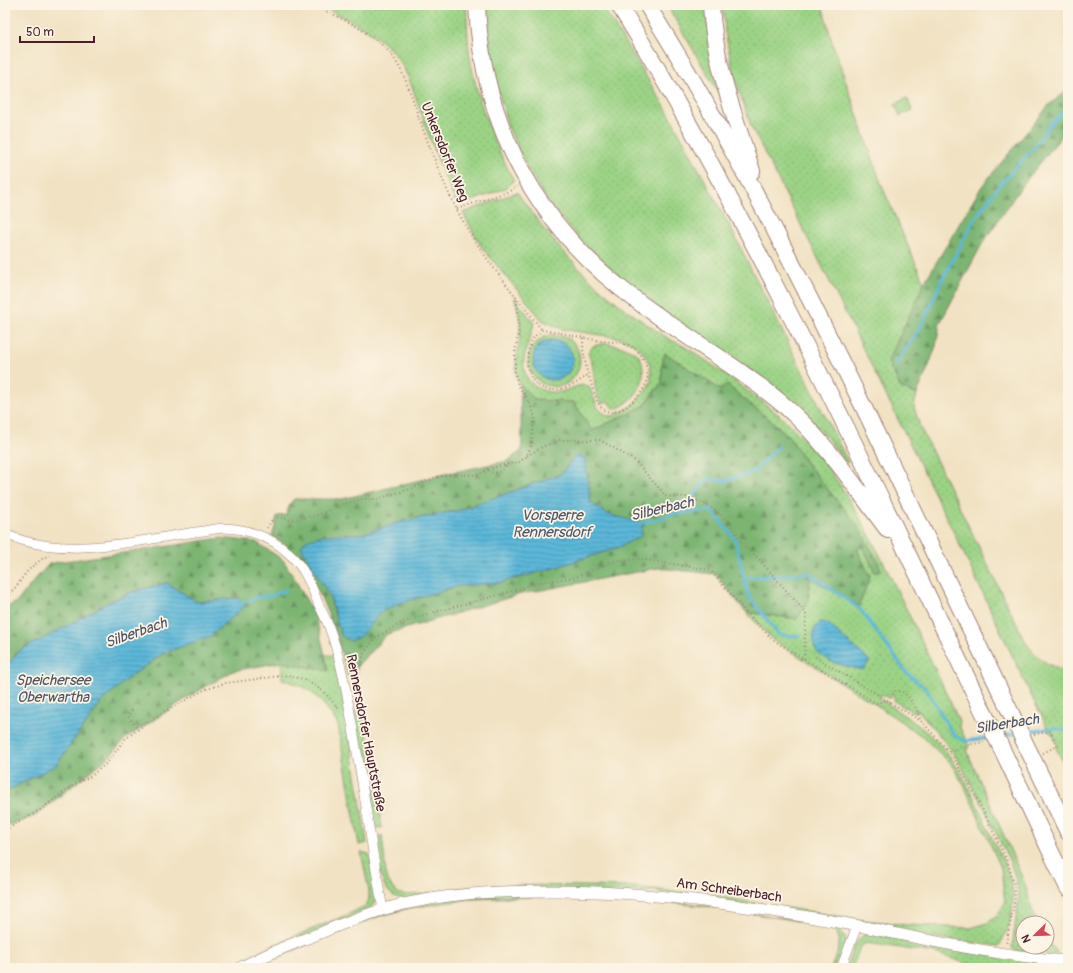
<svg xmlns="http://www.w3.org/2000/svg" width="1073" height="973" font-family="Pangolin,sans-serif">
<defs>
<pattern id="grass-dots" width="8" height="8" patternUnits="userSpaceOnUse"><rect width="8" height="8" fill="#9bd385"/><path d="M2 2h.1M6 6h.1" fill="none" stroke="#87b573" stroke-width="1.8" stroke-linecap="round"/></pattern>
<pattern id="forest-firs" width="22" height="20" patternUnits="userSpaceOnUse"><rect width="22" height="20" fill="#7cb572"/><path d="M5 1l3.5 6h-7zM16 11l3.5 6h-7z" fill="#68935e"/></pattern>
<pattern id="water-rules" width="6" height="5" patternUnits="userSpaceOnUse"><rect width="6" height="5" fill="#5bb8d9"/><path d="M0 2.5h6" fill="none" stroke="#4d95b0"/></pattern>
</defs>
<rect width="100%" height="100%" fill="#fcf5e5"/>
<filter id="ink" filterUnits="userSpaceOnUse"><feTurbulence type="fractalNoise" baseFrequency=".025" numOctaves="2"/><feDisplacementMap in="SourceGraphic" scale="8" xChannelSelector="R" yChannelSelector="G"/><feConvolveMatrix kernelMatrix="1 2 1 2 8 2 1 2 1" color-interpolation-filters="sRGB"/></filter>
<filter id="wash" filterUnits="userSpaceOnUse"><feTurbulence type="fractalNoise" baseFrequency=".012" numOctaves="4" result="noise"/><feDisplacementMap in="SourceGraphic" scale="16" xChannelSelector="R" yChannelSelector="G"/><feGaussianBlur stdDeviation="0.9" result="paint"/><feColorMatrix in="noise" values="0 0 0 0 0 0 0 0 0 0 0 0 0 0 0 0 0 1.4 0 .05"/><feComposite in="paint" operator="in"/></filter>
<g filter="url(#wash)">
<rect width="100%" height="100%" fill="#f1e2c3"/>
<path fill="url(#grass-dots)" stroke="#727958" d="M319 5H466C468 24 467 44 471 63 478 105 495 145 514 181L506 188 464 204 459 203 455 201C445 177 435 152 426 128 417 102 410 71 391 50 371 30 344 17 319 5Z
M484 5H602L668 112 729 225 848 462 846 463 829 440 799 408 769 384 677 321 627 284 587 248 549 203 531 175 508 127 489 56Z
M667 5H704L721 93 719 94Z
M723 5H822L833 45 882 186 924 283 888 362 901 388 910 392 917 394 914 407 920 427 1026 643C1041 662 1047 664 1068 673V772L1056 748 1058 746 1052 733H1050L1040 712H1039L956 537 846 314 751 126 735 79 730 56 725 32Z
M907 98 912 110 900 116 895 104Z
M517 192C548 237 583 278 628 311 641 320 655 330 669 339 673 341 678 343 682 345 701 356 719 370 737 383 754 396 772 408 788 423 838 469 868 531 898 592 919 635 940 679 960 723L959 725 969 747 967 749 970 758 1025 884 1032 910 1037 923H1023V947H1047V941L1058 953H1055V955L1015 951 1012 948 1019 897 1017 882 1010 862 981 802 954 753 919 711 915 710V713L894 701 895 698 890 695 888 698 881 694 879 698C900 713 924 727 941 746 964 770 979 810 993 840 1001 857 1013 877 1013 897 1013 915 1008 931 999 946L931 937 655 891 403 899C377 895 379 860 376 839L382 835 386 873 388 880 393 889 398 893 404 895 421 894 469 887 526 885 636 887 713 896 856 919 907 925 971 928 987 923 996 917 1005 903 1001 868 965 787 951 764 922 736 875 704 773 640 746 612 797 619 809 600 810 578 870 577 857 549 863 546 875 572 881 570 787 434 726 385 721 390 665 353 662 365V382L644 406 591 431 574 402 535 400C530 395 524 390 520 384 511 370 519 350 520 334 521 321 518 309 514 297L534 323C530 344 512 370 536 387 542 391 552 393 560 392 571 390 578 383 589 386L598 408 602 412 608 416H613L630 407 645 392 651 381V370L649 362 643 352 633 343 620 338 561 329 542 320 481 246 463 213Z
M548 335C595 332 585 393 550 386 543 385 537 381 533 375 522 359 532 342 548 335Z
M606 343C616 346 630 347 638 355 643 360 643 369 643 375 642 392 628 405 613 410L611 405 607 402 602 404C594 395 595 380 593 369 593 364 590 358 588 353L593 346Z
M325 655H334L345 707 367 843 359 845 338 725C322 699 312 688 282 679L281 662 328 671Z
M363 712 382 828 374 827 354 713Z
M361 852 369 854C371 866 379 892 374 903 373 906 370 908 368 910L252 958 233 968H226L264 949 349 914 365 906 368 902 369 897V891Z
M561 894 654 898 832 925C839 929 846 934 846 943L838 965 834 964 832 968H831C839 948 848 933 822 925L713 907 634 899 561 896 471 899 410 908 380 916 332 934 253 968H248L380 914 449 899Z
M866 934 879 935 935 947 1063 965V968H990L968 964 935 953 866 943 860 947 852 968H848L847 966C851 954 854 940 866 934Z"/>
<path fill="url(#forest-firs)" stroke="#636a4e" fill-rule="evenodd" d="M1068 90V128L1021 187 982 244 940 323 936 346 928 368 917 394 910 392 901 388 888 362 924 283 982 186 1050 104Z
M665 353 721 390 726 384 787 434 805 461 858 526 878 562 881 570 875 573 863 546 857 549 870 577 859 606 810 578 809 600 797 619 746 612 715 574 658 568 521 594 387 634 348 676C339 643 329 611 313 581 310 575 307 568 303 562 295 551 283 544 272 536L275 527 277 516 286 515 290 504 294 499H342L449 473 508 461 522 450 520 384 535 400 574 402 592 431 644 406 662 382V365ZM585 458 591 503 607 514 642 524 619 547 554 568 498 583 458 586 400 603 381 612 371 625 359 637 350 641 341 635 330 597 316 571 323 535 362 534 404 521 460 510 561 474 571 461Z
M221 538 256 542 283 560 296 581 316 618 325 655 328 671 281 662 233 671 193 694 125 739 110 756 35 816 5 827V792L56 765 102 701 132 675 164 653 210 636 238 598 197 602 167 583 135 591 109 602 47 637 20 650 5 668V608L17 602 32 583 49 564 65 561 150 549Z"/>
<path fill="url(#water-rules)" stroke="#526c82" d="M533 360a20 20 0 1 1 40 0a20 20 0 1 1-40 0Z
M576 455 585 458 591 503 607 514 642 523 641 536 619 547 554 568 498 583 458 586 400 603 381 612 371 625 359 637 350 641 341 635 330 597 301 547 306 540 323 535 362 534 404 521 460 510 561 474Z
M167 583 197 602 238 598 245 606 210 636 164 653 132 675 102 701 56 765 5 792V668L20 650 47 637 109 602 135 591Z
M820 622 827 623 870 661 863 670C849 667 818 662 814 645 813 640 814 634 814 629Z"/>
<g fill="none" stroke-linecap="round" stroke-linejoin="round">
<path stroke="#5bb8d9" stroke-width="3" d="M896 364 921 327 941 282 975 218 998 187 1036 145 1050 124 1068 108
M681 513 707 479 726 481 755 471 779 446
M639 524 675 514 711 510 735 539 744 578 809 573 860 609 906 672 927 690 949 728 955 736 964 741 989 738
M744 578 748 595 779 635 799 636
M240 604 257 597 270 596 286 590
M1025 732 1055 728 1068 731
M1001 736 1015 734"/>
</g>
</g>
<g filter="url(#ink)">
<g fill="none" stroke-linecap="round" stroke-linejoin="round">
<g stroke="#9e8077" stroke-width="10">
<path id="minor" d="M5 534C63 560 135 541 196 532 205 531 214 529 223 528 245 528 271 537 287 552 303 565 311 584 318 603 322 611 326 619 329 627 340 656 346 688 351 718 358 756 364 795 370 833 374 859 378 884 383 909
M841 968 857 926"/>
</g>
<g stroke="#9e8077" stroke-width="12">
<path id="tertiary" d="M240 968C265 955 291 944 318 934 351 920 384 907 419 901 464 892 509 891 554 891 655 891 755 907 854 925 925 939 996 956 1068 961"/>
</g>
<g stroke="#9e8077" stroke-width="18">
<path id="motorway" d="M477 5C482 126 539 229 636 300 685 337 739 367 786 407 826 442 856 488 888 530
M619 5C678 100 731 199 782 299 855 441 923 586 992 730
M647 5C729 135 797 272 865 410 916 515 966 620 1017 726
M711 5C714 62 735 117 752 171
M1023 739 1068 832
M999 743 1068 888"/>
</g>
<path stroke="#9e8077" stroke-width="2" stroke-dasharray="1 3" stroke-linecap="butt" d="M312 5C338 16 370 31 389 52 405 70 413 102 421 124 432 153 442 181 456 208 478 252 512 291 542 330
M457 209 510 191 517 186
M583 338V349L587 371C591 380 596 406 604 410 619 418 641 397 646 383 650 372 645 357 636 350 625 340 609 343 596 340 578 337 560 332 542 330 539 333 535 335 533 339 524 355 524 383 546 389 561 393 578 383 589 374
M527 456 542 447 560 440H600L634 460 666 496 688 497 706 504 729 521 741 543 758 558 806 613 804 660
M488 470C496 476 502 472 507 464
M267 528 273 518 279 517 289 520 315 516 341 505 362 499H378L390 495 411 489 434 478 451 474 477 475 498 466 519 462 526 457 531 446 535 417 530 404 518 385 515 374V351L519 329 518 309 515 294
M5 567V569
M5 595C16 591 19 581 26 573 33 565 40 560 49 555
M815 657 921 721 952 755 980 804 1008 863 1014 884 1015 898 1006 944
M356 689 364 653 375 638 400 624 427 614 513 591 537 582 573 578 615 561 640 559 710 570 746 612 773 640 876 703 888 700
M890 702 894 691 903 692C912 700 917 709 921 721
M132 710 128 716 138 730
M359 710 366 709
M1034 734 1053 731
M949 752 968 745 984 742
M1043 753 1057 746 1050 731
M5 830 40 810 75 784 91 776 107 763 125 739 153 718 204 690 226 683 288 675 306 680 324 692 340 710"/>
<use href="#minor" stroke="#fff" stroke-width="9"/>
<use href="#tertiary" stroke="#fff" stroke-width="11"/>
<use href="#motorway" stroke="#fff" stroke-width="16"/>
<g stroke="#9e8077" stroke-width="18" stroke-linecap="butt">
<path id="motorway-bridge" d="M1017 726 1023 739
M992 730 999 743"/>
</g>
<use href="#motorway-bridge" stroke="#fff" stroke-width="16"/>
</g>
</g>
<g text-anchor="middle" dominant-baseline="central" stroke-width="3.5" stroke-linejoin="round" paint-order="stroke">
<g font-size="14" fill="#4a1f2b" stroke="#fcf5e5">
<text transform="translate(445 152) rotate(68)">Unkersdorfer Weg</text>
<text transform="translate(366 733) rotate(79)">Rennersdorfer Hauptstraße</text>
<text transform="translate(729 890) rotate(8)">Am Schreiberbach</text>
</g>
<g font-size="15" font-style="italic" fill="#505568" stroke="#fcf5e5">
<text transform="translate(662 509) rotate(-13)">Silberbach</text>
<text x="552" y="515">Vorsperre<tspan x="552" dy="17">Rennersdorf</tspan></text>
<text transform="translate(136 633) rotate(-19)">Silberbach</text>
<text x="53" y="680">Speichersee<tspan x="53" dy="17">Oberwartha</tspan></text>
<text transform="translate(1007 724) rotate(-9)">Silberbach</text>
</g>
</g>
<rect width="1073" height="973" fill="none" stroke="#fcf5e5" stroke-width="20"/>
<g transform="translate(1035 935) rotate(247)"><circle r="19" fill="#fcf5e5" stroke="#b59f9b"/>
<path d="M0-3L7 15L0 10L-7 15Z" fill="#d1495b"/>
<text y="-6" font-size="11" font-weight="bold" text-anchor="middle" fill="#4a1f2b">N</text>
</g>
<path d="M20 36v6h74v-6" fill="none" stroke="#4a1f2b" stroke-width="2"/>
<text x="26" y="36" font-size="12" fill="#4a1f2b" stroke="#fcf5e5" stroke-width="3" paint-order="stroke">50 m</text>
</svg>
